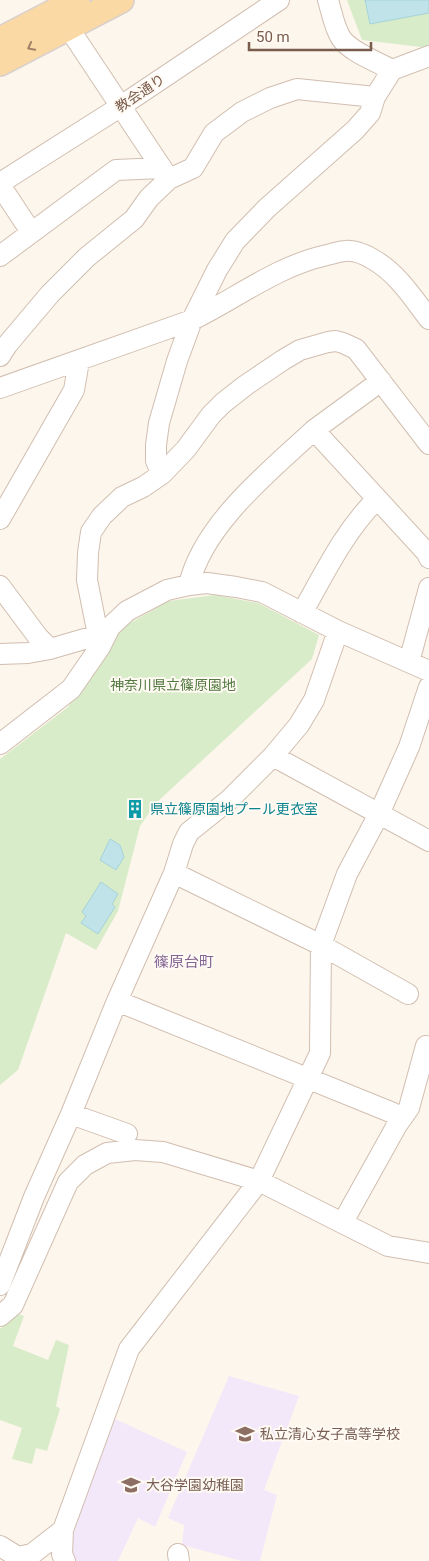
<svg xmlns="http://www.w3.org/2000/svg" width="429" height="1561" font-family="Roboto,'Noto Sans JP',sans-serif">
<rect width="100%" height="100%" fill="#fdf6ec"/>
<path fill="#f3e8fa" d="M229 1376 299 1396 264 1490 277 1495 260 1561H242L182 1545 184 1525 168 1518Z
M115 1419 187 1452 155 1527 138 1518 118 1561H75L66 1539Z"/>
<path fill="#d8ecc9" d="M347 0H429V48L362 40Z
M215 595 258 603 319 635 312 659 156 803 140 826 118 911 96 950 66 933 18 1070 0 1085V759L68 707 121 628 169 601Z
M16 1313 24 1316 13 1346 48 1360 56 1340 69 1345 56 1406 60 1409 47 1451 36 1448 32 1464 12 1459 22 1428 0 1420V1329Z"/>
<path fill="#bfe3e8" stroke="#a5d3da" d="M365 0H429V13L370 24Z
M110 839 120 845 124 857 116 870 100 860Z
M101 882 118 894 112 904 115 907 98 934 81 923 86 916 82 912Z"/>
<g fill="none" stroke-linecap="round" stroke-linejoin="round">
<g stroke="#d1beb0" stroke-width="22">
<path id="minor" d="M328 0C332 13 334 27 341 38 350 52 378 62 392 70
M68 27 167 176
M0 183 112 112 279 0
M0 185 31 232
M0 256 116 170 161 168
M0 356 7 345 50 294 87 257 134 219 149 198 169 179 193 168 214 133 242 112 270 98 297 89 375 97
M0 388 192 320C237 298 277 266 327 255 333 254 339 251 345 251 355 250 366 255 374 260 397 273 413 298 429 319
M314 430 381 381
M162 474 156 461V445L159 423 177 361 192 320 217 270 235 241 267 208 355 130 370 113 375 97 392 70 429 56
M0 519 74 390 79 361
M189 585C203 524 270 471 314 430L427 553 429 558
M0 586 38 637 50 649
M302 613C324 574 345 530 377 499
M98 635 87 580 88 553 91 532 102 516 122 497 143 487 162 474 186 449 211 415 223 403 246 385 283 360 300 350 328 342 336 341 343 343 356 349 429 444
M0 654 28 653 50 649 98 635 110 627 127 611 167 590 189 585 207 583 236 587 262 592 338 631 429 671
M409 662 429 588
M0 744 71 689 100 647 110 627
M273 756 429 841
M174 873 321 945 408 994
M117 1001 393 1113
M71 1114 127 1134
M343 1222 397 1125 409 1108 426 1046 429 1048
M0 1285 34 1197 71 1114 117 1001 174 873 183 844 189 832 229 800 273 756 299 725 314 700 338 631
M0 1316 13 1305 68 1182 85 1165 107 1153 135 1150 163 1152 259 1181 388 1246 429 1253
M63 1530 129 1349 259 1181 320 1053 321 945 347 874 379 814 409 747 429 687
M0 1546 18 1557 32 1554 63 1530 62 1554 65 1561
M178 1554 179 1561"/>
</g>
<g stroke="#dad1cd" stroke-width="28">
<path id="major" d="M0 40 77 0
M0 63 121 0"/>
</g>
<use href="#minor" stroke="#fff" stroke-width="20"/>
<use href="#major" stroke="#fbd9a5" stroke-width="25"/>
</g>
<defs><path id="oneway-chevron" d="M-2-3.5L2.5 0L-2 3.5" fill="none" stroke-width="1.6" stroke-linecap="round" stroke-linejoin="round" transform="scale(1.25)"/></defs>
<use stroke="#a18267" href="#oneway-chevron" transform="translate(31 47) rotate(152)"/>
<defs>
<g id="building-bare" transform="scale(1.5)"><path d="M-4-6H4V6H1V3H-1V6H-4ZM-2.5-4.3h1.7v1.8h-1.7ZM.8-4.3h1.7v1.8H.8ZM-2.5-1h1.7V.8h-1.7ZM.8-1h1.7V.8H.8Z" fill="#0f9aa8" stroke="#fffaf3" stroke-width="2.5" paint-order="stroke"/></g>
<g id="school-bare" transform="scale(1.5)"><path d="M0-5L7-2L0 1L-7-2ZM-4 1L0 2.5L4 1V4Q0 6-4 4Z" fill="#8d6e63" stroke="#fffaf3" stroke-width="2.5" paint-order="stroke"/></g>
</defs>
<g fill-rule="evenodd">
<use href="#building-bare" x="135" y="809"/>
<use href="#school-bare" x="245" y="1434"/>
<use href="#school-bare" x="131" y="1485"/>
</g>
<g text-anchor="middle" dominant-baseline="central" stroke-width="4" stroke-linejoin="round" paint-order="stroke">
<g font-size="14" fill="#7a5c4d" stroke="#fffaf3">
<text transform="translate(140 93) rotate(-34)">教会通り</text>
</g>
<g font-size="14" fill="#537a41" stroke="#fffaf3">
<text x="173" y="685">神奈川県立篠原園地</text>
</g>
<g font-size="14" fill="#0d838f" stroke="#fffaf3" text-anchor="start">
<text x="150" y="809">県立篠原園地プール更衣室</text>
</g>
<g font-size="14" fill="#785e54" stroke="#fffaf3" text-anchor="start">
<text x="260" y="1434">私立清心女子高等学校</text>
<text x="146" y="1485">大谷学園幼稚園</text>
</g>
<g font-size="15" fill="#846695" stroke="#fffaf3">
<text x="184" y="962">篠原台町</text>
</g>
</g>
<path d="M249 42v8h122v-8" fill="none" stroke="#7a5c4d" stroke-width="2.5"/>
<text x="256" y="42" font-size="15" fill="#7a5c4d" stroke="#fffaf3" stroke-width="4" paint-order="stroke">50 m</text>
</svg>
